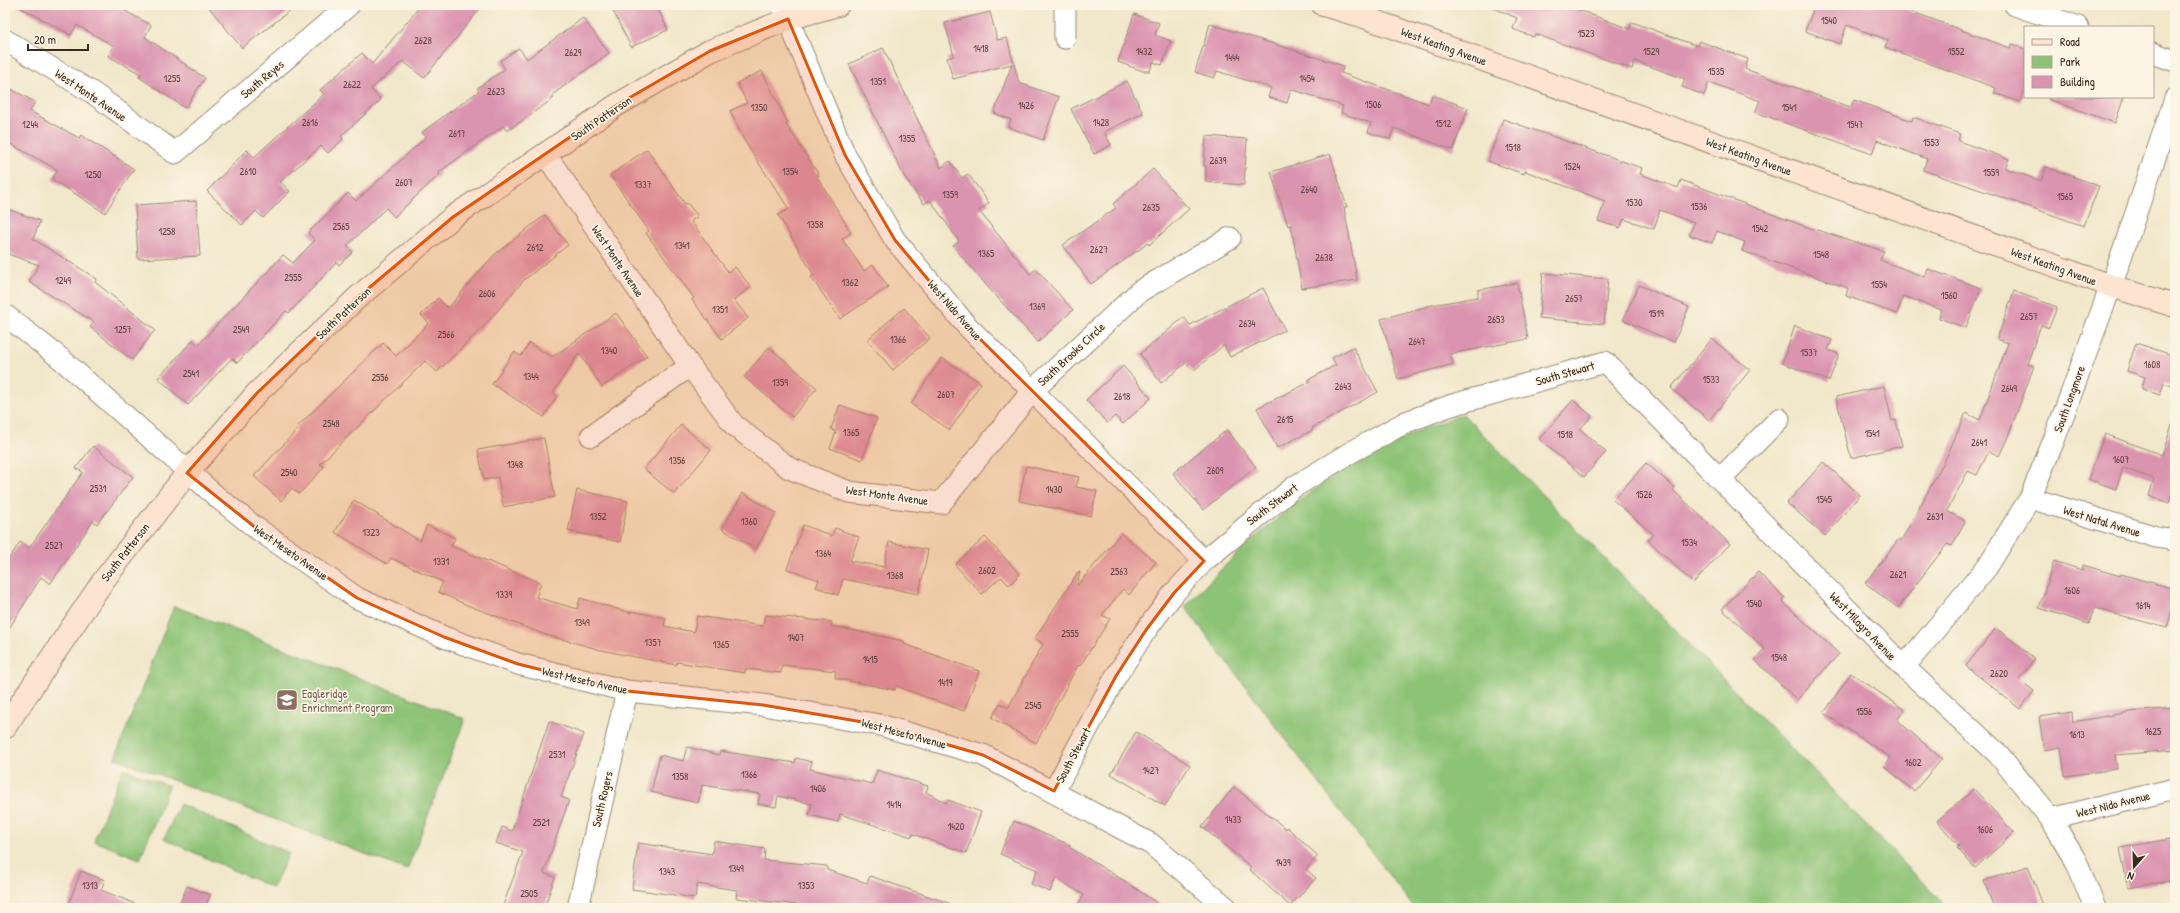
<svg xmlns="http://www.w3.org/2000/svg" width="2180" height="913" font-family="'Patrick Hand',sans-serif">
<rect width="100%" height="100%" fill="#fcf5e5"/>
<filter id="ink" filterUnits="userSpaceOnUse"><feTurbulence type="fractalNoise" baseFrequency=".025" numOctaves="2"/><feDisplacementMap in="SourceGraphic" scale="8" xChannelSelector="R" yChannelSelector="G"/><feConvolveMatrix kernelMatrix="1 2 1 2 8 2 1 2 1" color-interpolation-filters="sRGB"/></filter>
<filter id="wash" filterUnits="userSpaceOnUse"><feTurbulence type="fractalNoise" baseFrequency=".012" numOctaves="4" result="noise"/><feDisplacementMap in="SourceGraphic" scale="16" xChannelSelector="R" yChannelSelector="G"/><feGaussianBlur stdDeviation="0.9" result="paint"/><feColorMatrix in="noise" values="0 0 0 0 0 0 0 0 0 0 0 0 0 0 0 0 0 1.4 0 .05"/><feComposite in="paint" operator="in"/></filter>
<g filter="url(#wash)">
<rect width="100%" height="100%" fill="#f1e7cb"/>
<path fill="#8dc376" stroke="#64764a" d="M1463 414 1942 902 1944 908H1414L1185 607C1246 541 1318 477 1400 439 1420 429 1442 422 1463 414Z
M174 606 465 719 407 870 115 758Z
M123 768 169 786 140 859 94 841Z
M180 804 289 853 273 888 164 839Z"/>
<g id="blocks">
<path fill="#db94b0" d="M16 5H114L151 25 145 37 205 78 185 108 139 77 141 74 108 56 114 46 77 25 71 35Z
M207 5H297L242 48Z
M421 5H483L424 78 403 61 371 89 381 100 341 136 343 139 328 153 321 146 280 182 290 191 263 218 256 211 242 225 207 191 247 150 254 157 324 94 320 90 362 53 372 64Z
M610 5H656L668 30 631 47Z
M1487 5H1565L1630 29 1632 22 1697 46 1699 41 1748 59 1745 69 1835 102 1851 107 1854 100 1912 121 1913 117 1960 134 1958 141 2009 159 2005 168 2041 181 2046 167 2099 186 2084 226 1923 170 1927 159 1877 140 1872 154 1755 112 1760 101 1709 82 1704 95 1682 87 1685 79 1635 61 1632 69 1535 34 1534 37 1513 29 1517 18Z
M1815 5H1894L2010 48 2012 44 2025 49V88L2020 102 1994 93 1996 88 1885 47 1888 40 1847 25 1840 44 1805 31Z
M990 12 997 40 1007 38 1019 83 1059 97 1043 140 1008 127 1011 120 994 113 1012 64 953 79 947 58 954 56 945 23Z
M1134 14 1159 23 1155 35 1171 41 1162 65 1153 62 1150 71H1143L1118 62Z
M583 18 609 53 552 95 554 98 507 131 503 126 439 172 440 174 394 217 386 208 347 246 353 252 339 265 337 262 289 313 286 311 237 363 232 358 188 405 158 378 193 340 198 345 283 255 293 263 315 240 308 233 348 193 356 201 426 137 422 132 479 91 477 88 505 69 500 61 519 48 527 59Z
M1210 24 1344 66 1341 73 1429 104 1432 95 1468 108 1453 150 1394 128 1390 139 1368 132 1371 123 1341 113 1343 106 1291 89 1287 103 1268 97 1271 88 1217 71 1214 78 1195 72Z
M883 48 941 168 950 161 962 178 968 174 989 203 979 211 1030 274 1036 269 1073 310 1038 342 987 286 953 246 959 241 930 200 924 204 905 178 849 64Z
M762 71 788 123 786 124 819 175 817 176 851 233 842 239 864 271 873 265 888 287 840 319 811 277 814 275 778 215 789 209 745 142 730 111 747 103 737 83Z
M1127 81 1143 113 1104 132 1111 145 1094 154 1071 109Z
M5 86 35 102 30 111 79 138 81 135 134 169 105 213 52 179 58 170 5 141Z
M2048 97H2124L2115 123 2048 99Z
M1503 119 1642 168 1640 174 1678 188 1681 180 1804 226 1884 251 1880 260 1925 277 1928 269 1981 288 1966 328 1939 318 1942 310 1903 296 1897 314 1846 296 1848 288 1742 251 1745 242 1717 231 1712 243 1689 235 1694 223 1660 210 1654 229 1624 219 1620 228 1598 221 1605 201 1525 171 1524 174 1488 161Z
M1206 136 1247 139 1244 185 1206 182V166H1204Z
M647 149 685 204 687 203 698 216 691 221 728 272 735 267 751 287 734 300 748 318 722 339 692 300 694 298 646 233 649 231 610 175Z
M1330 154 1347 207H1344L1357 280 1302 288 1291 225 1288 226 1271 172Z
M1153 169 1189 209 1149 245 1148 243 1091 284 1063 245 1116 208 1113 204Z
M196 201 200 256 138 259 135 205Z
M5 208 40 221 33 239 97 279 95 282 155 330 132 360 90 327 94 322 29 282 39 265 5 253Z
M545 215 568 245 524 280 485 325 437 372 425 361 320 464 324 467 299 494 292 488 281 501 254 476 297 430 296 428 383 343 396 356 429 323 421 315 438 298 448 308 494 255Z
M1543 273 1608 279 1604 324 1539 318Z
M1517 283 1528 339 1450 354 1453 364 1398 379 1381 319 1432 305 1478 297V290Z
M1639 285 1689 307 1674 342 1623 320Z
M1263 288 1285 330 1230 357 1224 345 1193 371 1186 363 1161 383 1140 354 1184 317 1190 325Z
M2014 291 2057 307 2049 328 2041 325 2027 364 2034 366 2007 439 1999 456 1989 451 1977 475 1968 471 1947 511 1965 521 1952 546 1947 544 1898 608 1865 583 1899 539 1901 541 1945 460 1966 413 1980 420 2008 343 1997 339Z
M904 308 930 338 893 370 867 340Z
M616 313 647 356 602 387 579 353 553 393 557 396 544 417 492 384 514 352 521 356 529 343 552 357Z
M1795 326 1832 340 1828 350 1839 354 1829 381 1782 363Z
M1712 339 1750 370 1709 420 1671 388Z
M2136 343 2175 356V387L2164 383 2160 395 2142 389 2145 377 2127 371Z
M769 347 817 388 792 417 744 377Z
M1353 347 1378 392 1312 428 1313 430 1277 448 1257 408 1310 382 1308 380 1336 365 1332 358Z
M942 358 981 383 950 430 911 404Z
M1123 366 1151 398 1123 424 1115 416 1107 423 1086 400Z
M1884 386 1892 421 1896 420 1902 446 1851 458 1836 397Z
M1573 400 1592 416 1580 429 1606 452 1584 477 1539 439Z
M840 405 877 418 862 460 830 448 836 432 831 429Z
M681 425 711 450 674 494 644 469Z
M2172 425 2175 426V484L2169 503 2149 496 2154 479 2123 468 2116 489 2088 479 2105 434 2162 455Z
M1227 430 1256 467 1203 510 1173 473Z
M544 438 555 497 503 507 498 477 484 480 478 450Z
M93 446 133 477 97 524 93 521 50 584 41 577 5 635V565L20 542 29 548 83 472 76 468Z
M1823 462 1860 495 1825 536 1787 503Z
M1646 463 1675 488 1673 490 1730 544 1693 583 1648 540 1653 534 1613 500Z
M1026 466 1079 477 1076 487 1097 491 1091 516 1019 501Z
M577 490 628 501 620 542 568 531Z
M743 493 776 513 756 549 722 529Z
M354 500 420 541 427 525 455 538 451 546 541 583 536 597 577 609 580 598 631 613V611L666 618 664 626 694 632 697 616 763 626 765 615 832 622 831 626 904 641V644L979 671 964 711 896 686 895 690 835 678 836 671 782 665 781 673 745 669V673L677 662 676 665 601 650 543 634 467 605 438 592 443 582 391 558 387 564 335 532Z
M803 525 832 536 835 528 859 537 850 561 884 567 889 542 928 550 919 594 843 579 838 595 816 587 819 580 787 569Z
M1121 533 1156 562 1129 595 1123 589 1102 615 1110 619 1080 666 1078 665 1036 743 992 718 1000 703 1008 708 1043 644 1035 638 1078 572H1080L1077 586Z
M985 537 1020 574 1009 585 1001 577 982 594 955 565Z
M2054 561 2082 570 2083 565 2120 576 2121 574 2175 589V598L2167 628 2094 608 2089 624 2039 608Z
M1758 572 1785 598 1782 601 1839 654 1797 700 1755 660 1765 649 1722 609Z
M1996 628 2035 659 2019 679 2034 691 2020 709 1966 666Z
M1851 673 1905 710 1897 720 1942 759 1914 791 1884 766 1891 758 1824 713Z
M2175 708V750L2115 755 2117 769 2065 776 2061 747 2044 750 2039 717 2072 712 2073 722 2130 712Z
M549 721 584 734 561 797 569 800 544 873 555 877 544 908H502L523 852 496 843 502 827 512 831Z
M1136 732 1190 765 1165 806 1111 774Z
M687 747 719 755 720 751 795 763 796 758 812 762 810 769 872 784 877 770 928 786 926 792 946 803 948 800 981 812 966 853 913 834 912 837 840 814 838 822 809 815 812 804 778 796 776 807 758 804 760 794 702 785 698 803 651 792 660 755 683 761Z
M1234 787 1286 829 1287 827 1318 856 1306 869 1316 878 1290 906 1249 869 1251 867 1202 827Z
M1974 789 2014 833 1975 868 1957 848 1959 846 1937 821Z
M1014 821 1070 845 1069 847 1126 882 1164 908H1076L1084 895 1056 878 1050 892 1031 884 1037 870 1000 854Z
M2175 838V880L2128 888 2120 848Z
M714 841 765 849 764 860 827 866V870L867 883 870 876 957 906 956 908H826L736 898 737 890 697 884 695 898 632 889 638 843 712 854Z
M2028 866 2044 908H1994L1984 881Z
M81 871 105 880 101 890 145 908H67Z
M187 886 210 895 205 908H178Z"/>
</g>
</g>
<g filter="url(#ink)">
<use href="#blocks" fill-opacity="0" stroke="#968874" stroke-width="1"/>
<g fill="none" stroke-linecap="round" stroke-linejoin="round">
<g stroke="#968874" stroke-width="23">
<path id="street" d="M782 5 845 155 895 240 967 326 1204 561
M1065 5V38
M2015 5 2078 27
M5 40 93 93 175 153 349 5
M2153 53 2175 61
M546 155 690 366 734 425 789 468 849 492 941 503 1033 390 1140 291 1230 238
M5 315 60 358 217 497 256 528 357 598 444 637 518 664 627 691 763 705 880 725 983 755 1151 844 1227 908
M591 436 690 366
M1720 479 1779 419
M2030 498 2156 537 2175 540
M1904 667 1987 567 2030 498 2054 440 2111 286 2175 99
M1054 791 1116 676 1146 630 1174 593 1204 561 1294 487 1348 454 1406 422 1452 405 1605 362 1904 667 1998 754 2051 819 2076 861 2095 908
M2051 819 2175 789
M578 908 627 691"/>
</g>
<g stroke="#968874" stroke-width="24">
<path id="secondary" d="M1323 5 1361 16 2111 286 2175 306
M5 727 103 581 187 473 257 393 357 298 453 217 617 105 710 51 788 19 838 5"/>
</g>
<use href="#street" stroke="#fff" stroke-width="21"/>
<use href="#secondary" stroke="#fde4d1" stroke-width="22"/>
</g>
</g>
<path fill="#df570d" fill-opacity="0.2" stroke="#df570d" stroke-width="3" stroke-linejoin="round" d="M788 19 845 155 895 240 967 326 1204 561 1174 593 1146 630 1116 676 1054 791 983 755 880 725 763 705 627 691 518 664 444 637 357 598 256 528 187 473 257 393 357 298 453 217 617 105 710 51Z"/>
<defs>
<g id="school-square" transform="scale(1.15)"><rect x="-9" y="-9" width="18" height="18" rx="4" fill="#8d6e63" stroke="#fcf5e5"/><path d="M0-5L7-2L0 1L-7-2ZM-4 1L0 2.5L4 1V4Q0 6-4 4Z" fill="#fff"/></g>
</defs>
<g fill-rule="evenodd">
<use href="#school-square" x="287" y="700"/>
</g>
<g text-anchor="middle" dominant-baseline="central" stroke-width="3.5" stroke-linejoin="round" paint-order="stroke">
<g font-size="10" fill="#634442">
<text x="1829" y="20">1540</text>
<text x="1586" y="33">1523</text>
<text x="423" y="40">2628</text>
<text x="981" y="48">1418</text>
<text x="1144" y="51">1432</text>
<text x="1651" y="51">1529</text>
<text x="1956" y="51">1552</text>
<text x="573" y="52">2629</text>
<text x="1232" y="57">1444</text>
<text x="1716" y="71">1535</text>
<text x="172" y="78">1255</text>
<text x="1307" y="78">1454</text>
<text x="878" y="81">1351</text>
<text x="352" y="84">2622</text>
<text x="496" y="91">2623</text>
<text x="1373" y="104">1506</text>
<text x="1026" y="105">1426</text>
<text x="759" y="107">1350</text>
<text x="1789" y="107">1541</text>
<text x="310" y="122">2616</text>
<text x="1101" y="122">1428</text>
<text x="1443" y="123">1512</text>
<text x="30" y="124">1244</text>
<text x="1855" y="124">1547</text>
<text x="457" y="133">2617</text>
<text x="907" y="138">1355</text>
<text x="1931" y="142">1553</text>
<text x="1513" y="147">1518</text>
<text x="1218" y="160">2639</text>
<text x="1572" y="166">1524</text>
<text x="248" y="171">2610</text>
<text x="790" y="171">1354</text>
<text x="1991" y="172">1559</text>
<text x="93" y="174">1250</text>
<text x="404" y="182">2607</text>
<text x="643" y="184">1337</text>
<text x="1309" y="189">2640</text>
<text x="950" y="194">1359</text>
<text x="2065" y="196">1565</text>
<text x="1634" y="202">1530</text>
<text x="1699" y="206">1536</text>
<text x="1151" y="207">2635</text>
<text x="815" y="224">1358</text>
<text x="341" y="226">2565</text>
<text x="1760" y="228">1542</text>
<text x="167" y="231">1258</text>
<text x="682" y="245">1341</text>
<text x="535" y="247">2612</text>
<text x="1099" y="249">2627</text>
<text x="986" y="253">1365</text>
<text x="1821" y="254">1548</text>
<text x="1324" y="257">2638</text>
<text x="293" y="277">2555</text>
<text x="63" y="280">1249</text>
<text x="850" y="282">1362</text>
<text x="1879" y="284">1554</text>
<text x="487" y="293">2606</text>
<text x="1949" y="295">1560</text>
<text x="1574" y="298">2657</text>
<text x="1037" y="306">1369</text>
<text x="720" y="309">1351</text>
<text x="1656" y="313">1519</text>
<text x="2029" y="316">2657</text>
<text x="1496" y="319">2653</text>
<text x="1247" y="323">2634</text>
<text x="123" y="329">1257</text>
<text x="241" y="329">2549</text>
<text x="446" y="334">2566</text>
<text x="898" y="339">1366</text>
<text x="1417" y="341">2647</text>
<text x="609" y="350">1340</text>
<text x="1809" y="352">1537</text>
<text x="2152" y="364">1608</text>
<text x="191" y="373">2541</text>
<text x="531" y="376">1344</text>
<text x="380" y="377">2556</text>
<text x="1711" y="379">1533</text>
<text x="780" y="382">1359</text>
<text x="1343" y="386">2643</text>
<text x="2009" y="388">2649</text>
<text x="946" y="394">2607</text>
<text x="1122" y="396">2618</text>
<text x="1285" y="419">2615</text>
<text x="331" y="423">2548</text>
<text x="851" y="432">1365</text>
<text x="1872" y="433">1541</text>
<text x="1565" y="434">1518</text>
<text x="1979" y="442">2641</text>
<text x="2121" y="459">1607</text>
<text x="677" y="460">1356</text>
<text x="515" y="464">1348</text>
<text x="1215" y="470">2609</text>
<text x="289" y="472">2540</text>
<text x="98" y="488">2531</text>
<text x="1054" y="489">1430</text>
<text x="1644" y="494">1526</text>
<text x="1824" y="499">1545</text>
<text x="598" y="516">1352</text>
<text x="1935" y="516">2631</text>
<text x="749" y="521">1360</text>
<text x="371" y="532">1323</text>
<text x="1689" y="542">1534</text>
<text x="54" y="545">2527</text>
<text x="823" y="553">1364</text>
<text x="441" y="561">1331</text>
<text x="987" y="570">2602</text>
<text x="1119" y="571">2563</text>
<text x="1898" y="574">2621</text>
<text x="895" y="575">1368</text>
<text x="2072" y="590">1606</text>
<text x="504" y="594">1339</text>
<text x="1754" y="603">1540</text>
<text x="2143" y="605">1614</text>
<text x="582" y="622">1349</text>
<text x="1070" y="633">2555</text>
<text x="796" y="637">1407</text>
<text x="653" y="642">1357</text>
<text x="721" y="644">1365</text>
<text x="1779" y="657">1548</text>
<text x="870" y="659">1415</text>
<text x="1999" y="673">2620</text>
<text x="945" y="682">1419</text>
<text x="1033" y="705">2545</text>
<text x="1864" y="711">1556</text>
<text x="2153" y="731">1625</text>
<text x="2077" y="734">1613</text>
<text x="557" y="754">2531</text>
<text x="1913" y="762">1602</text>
<text x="1151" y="770">1427</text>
<text x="749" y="774">1366</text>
<text x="680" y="776">1358</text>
<text x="818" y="788">1406</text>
<text x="894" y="804">1414</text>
<text x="1233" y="819">1433</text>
<text x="541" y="822">2521</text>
<text x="956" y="826">1420</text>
<text x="1985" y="829">1606</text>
<text x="1283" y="862">1439</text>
<text x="736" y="868">1349</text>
<text x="667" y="871">1343</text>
<text x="90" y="885">1313</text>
<text x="806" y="885">1353</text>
<text x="529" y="893">2505</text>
</g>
<g font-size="12" fill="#3b2a1e" stroke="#fcf5e5">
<text transform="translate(1444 46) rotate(20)">West Keating Avenue</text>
<text transform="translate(262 79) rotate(-40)">South Reyes</text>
<text transform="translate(91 95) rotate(34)">West Monte Avenue</text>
<text transform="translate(601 118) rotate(-34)">South Patterson</text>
<text transform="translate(1749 156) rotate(20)">West Keating Avenue</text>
<text transform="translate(618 261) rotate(56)">West Monte Avenue</text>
<text transform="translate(2054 266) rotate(20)">West Keating Avenue</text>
<text transform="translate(955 310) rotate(49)">West Nido Avenue</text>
<text transform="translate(343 313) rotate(-43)">South Patterson</text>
<text transform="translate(1071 354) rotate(-43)">South Brooks Circle</text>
<text transform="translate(1565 373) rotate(-16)">South Stewart</text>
<text transform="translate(2069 399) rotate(-70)">South Longmore</text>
<text transform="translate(887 495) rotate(8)">West Monte Avenue</text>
<text transform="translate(1272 504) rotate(-37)">South Stewart</text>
<text transform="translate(2102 521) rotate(17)">West Natal Avenue</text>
<text transform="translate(125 552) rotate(-52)">South Patterson</text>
<text transform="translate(291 552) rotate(35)">West Meseto Avenue</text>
<text transform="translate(1863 626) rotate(46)">West Milagro Avenue</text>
<text transform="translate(585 680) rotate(13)">West Meseto Avenue</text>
<text transform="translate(904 733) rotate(15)">West Meseto Avenue</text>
<text transform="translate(1073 755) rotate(-62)">South Stewart</text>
<text transform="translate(602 799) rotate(-77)">South Rogers</text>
<text transform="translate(2113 804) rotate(-14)">West Nido Avenue</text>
</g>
<g font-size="12" fill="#785e54" stroke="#fcf5e5" text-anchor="start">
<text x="302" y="693">Eagleridge<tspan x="302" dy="14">Enrichment Program</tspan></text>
</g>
</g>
<rect width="2180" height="913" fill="none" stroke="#fcf5e5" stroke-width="20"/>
<rect x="2024" y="26" width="130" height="72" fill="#fcf5e5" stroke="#afa495"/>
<rect x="2032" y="39" width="20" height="6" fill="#fde4d1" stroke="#afa495"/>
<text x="2060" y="46" font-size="12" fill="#3b2a1e">Road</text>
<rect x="2032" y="56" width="20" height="12" fill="#8dc376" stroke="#afa495"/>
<text x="2060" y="66" font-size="12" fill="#3b2a1e">Park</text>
<rect x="2032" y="76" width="20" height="12" fill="#db94b0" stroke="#afa495"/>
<text x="2060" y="86" font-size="12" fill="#3b2a1e">Building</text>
<g transform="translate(2134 867) rotate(200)" stroke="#fcf5e5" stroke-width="3" paint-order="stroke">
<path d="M0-3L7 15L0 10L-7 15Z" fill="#3b2a1e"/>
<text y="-6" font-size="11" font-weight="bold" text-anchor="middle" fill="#3b2a1e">N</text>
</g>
<path d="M28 44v6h60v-6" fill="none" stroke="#3b2a1e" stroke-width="2"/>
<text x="34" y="44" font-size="12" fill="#3b2a1e" stroke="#fcf5e5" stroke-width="3" paint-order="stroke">20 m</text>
</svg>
